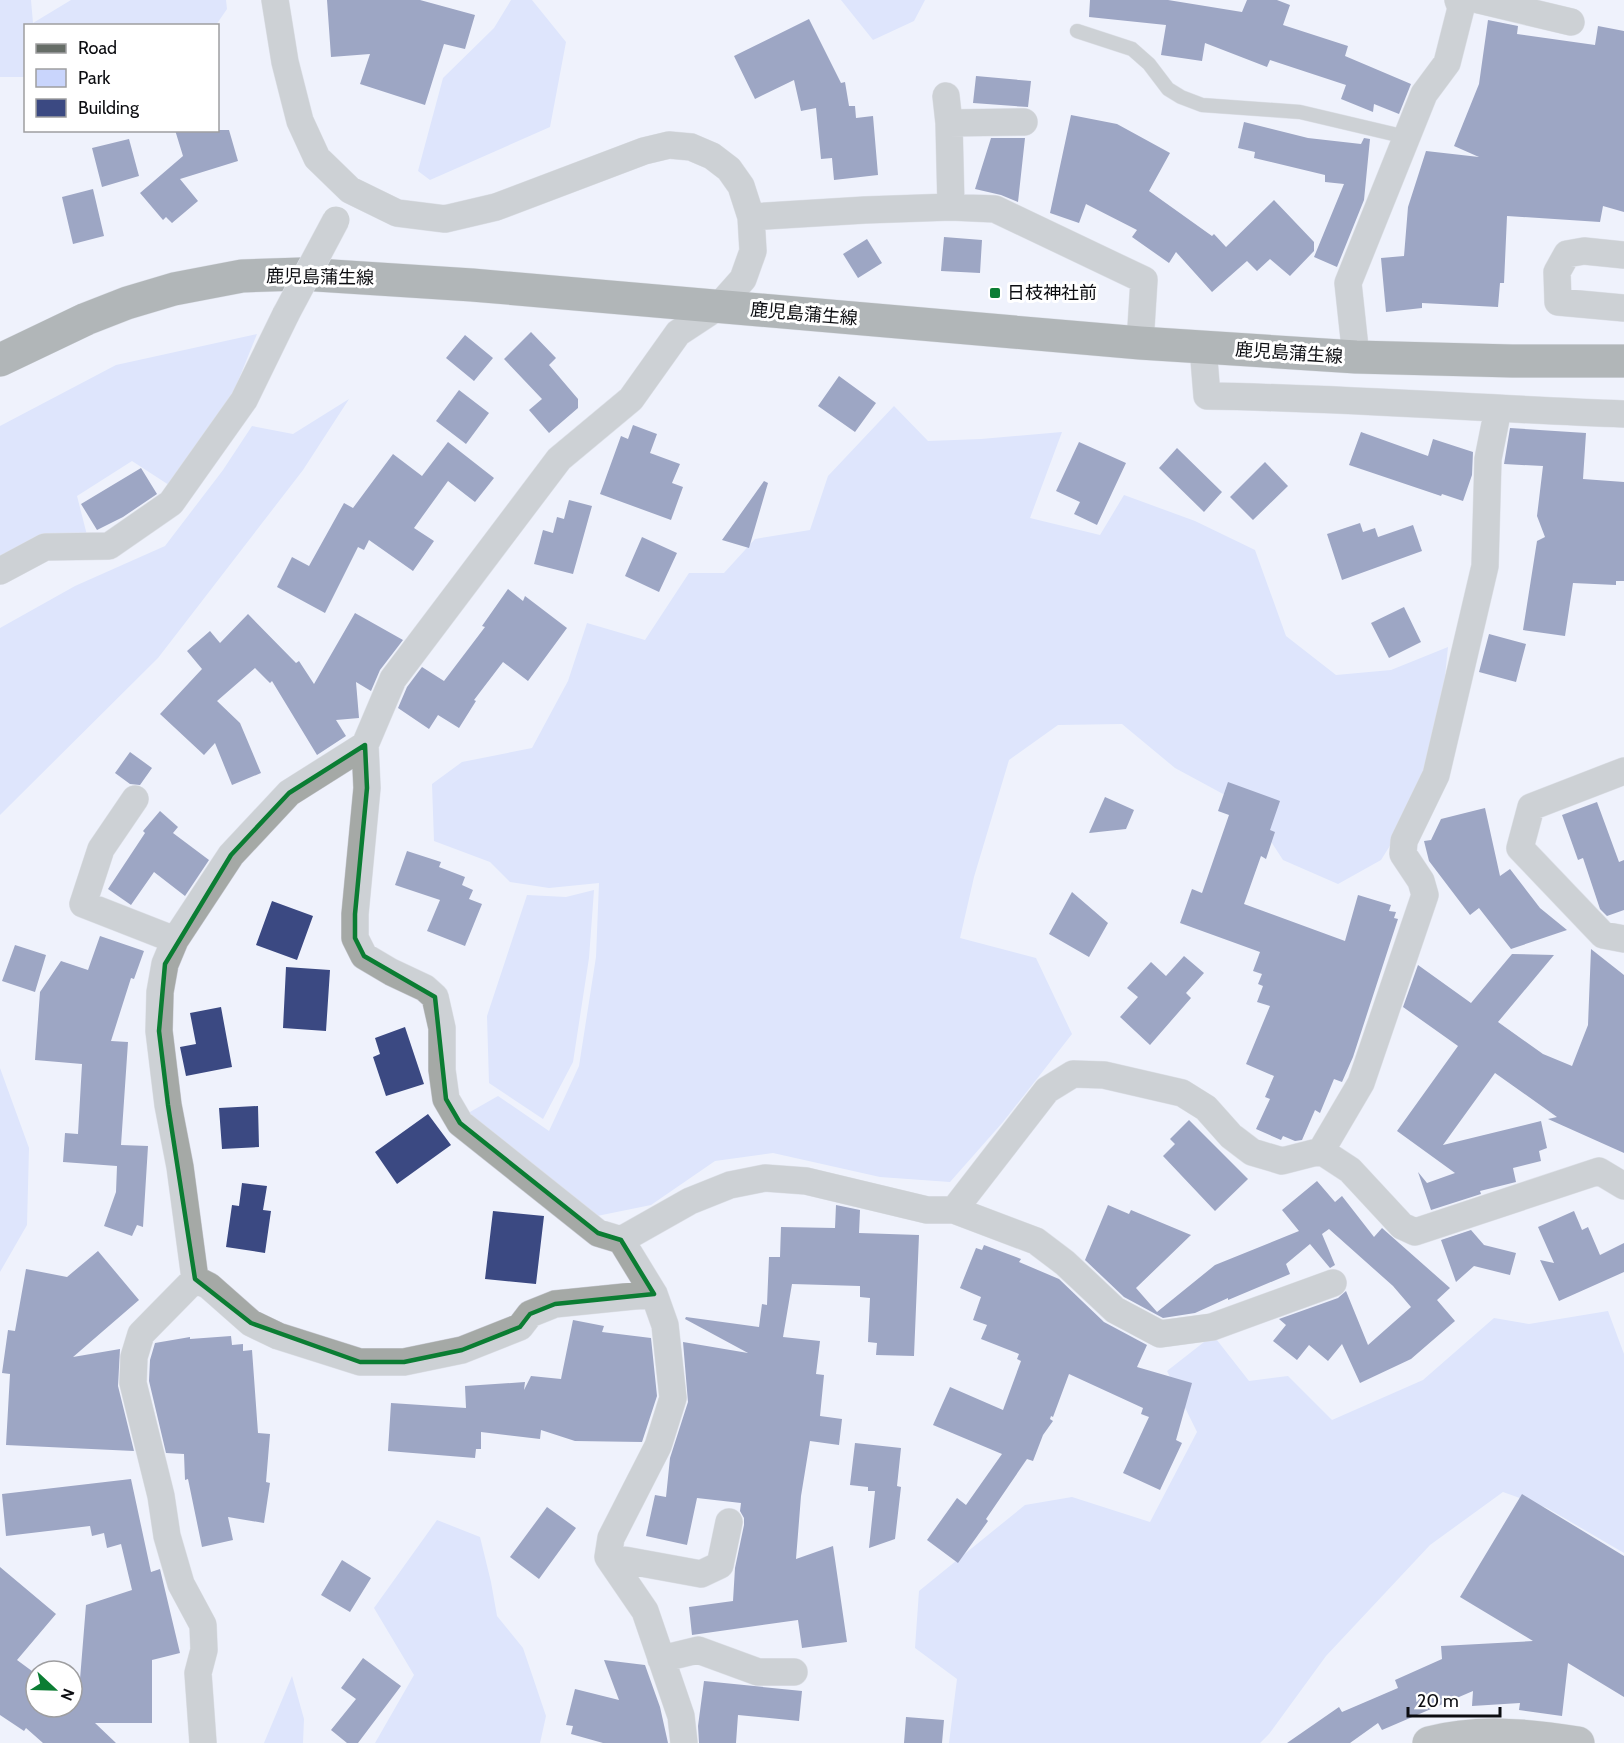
<svg xmlns="http://www.w3.org/2000/svg" width="1624" height="1743" font-family="Cabin,'Noto Sans JP',sans-serif">
<rect width="100%" height="100%" fill="#eff2fc"/>
<path fill="#c9d5fc" d="M0 0H31L33 23 71 0H226L227 9 216 25 26 26 25 77H0Z
M511 0H532L566 42 550 127 430 180 418 171 443 78 494 28Z
M841 0H925L914 21 873 40Z
M257 334 230 401 172 487 132 461 77 496 88 539 0 560V426L116 365Z
M349 399 303 470 158 658 0 815V628L75 586 165 546 223 470 252 426 293 434Z
M894 406 928 441 981 439 1062 432 1030 518 1100 535 1124 495 1195 521 1255 550 1286 636 1336 675 1391 670 1448 647 1435 774 1381 860 1338 884 1283 860 1249 808 1175 768 1122 724 1058 725 1009 760 974 877 960 938 1036 958 1072 1034 1003 1122 950 1182 880 1177 773 1153 715 1161 651 1205 597 1216 463 1116 498 1096 549 1131 579 1066 596 957 599 883 549 888 510 882 490 862 434 841 432 784 462 762 532 748 568 681 587 623 645 640 689 573H724L755 539 810 530 828 476Z
M594 890 589 958 573 1062 543 1119 489 1083 487 1016 527 895 566 897Z
M0 1068 29 1148 27 1225 0 1272Z
M1608 1311 1624 1354V1553L1547 1508 1503 1492 1430 1545 1326 1656 1269 1734 1260 1743H949L957 1679 915 1648 919 1591 1025 1505 1072 1497 1150 1522 1197 1432 1167 1371 1213 1335 1249 1381 1288 1376 1332 1420 1423 1380 1494 1318 1529 1324Z
M437 1520 480 1537 491 1582 497 1616 523 1648 546 1716 540 1743H375L414 1675 374 1608Z
M292 1676 304 1719 303 1743H264Z"/>
<path fill="#3b4982" d="M327 0H420L475 15 465 49 444 44 425 105 360 84 370 54 331 57Z
M1090 0H1168L1242 12 1247 0H1277L1290 5 1283 25 1348 46 1345 56 1411 84 1399 114 1374 104 1373 112 1341 99 1346 85 1270 60 1267 67 1205 43 1202 61 1161 55 1166 25 1089 17Z
M809 19 841 83 845 82 849 106H855L856 118 873 116 878 175 834 180 832 158 821 159 816 108 801 111 794 80 755 99 734 56Z
M1488 20 1518 26 1517 34 1595 45 1598 26 1624 31V212L1603 206 1600 222 1507 216 1504 283H1500L1498 307 1422 303V308L1386 312 1381 258 1404 256 1408 207 1426 151 1479 157 1454 146 1479 84Z
M976 76 1031 81 1028 107 973 103Z
M1071 115 1117 124 1170 153 1149 191 1212 236 1214 234 1226 247 1274 200 1314 242V251L1290 276 1270 259 1257 271 1247 261 1212 292 1176 252 1169 263 1132 237 1137 230 1086 204 1079 223 1050 213Z
M1244 122 1308 138 1361 144 1364 138 1370 139 1364 200 1337 267 1314 257 1344 184 1325 182V175L1254 158 1255 152 1238 148Z
M175 130H229L238 161 180 179 198 201 172 223 166 217 163 220 140 193 183 156Z
M991 138H1025L1018 202 1001 195 975 189Z
M129 139 139 176 102 187 92 148Z
M93 189 104 236 73 244 62 197Z
M944 237 982 240 980 273 941 271Z
M867 239 882 263 858 278 843 254Z
M531 332 556 358 549 365 578 399V408L549 433 529 410 542 399 504 359Z
M465 335 493 358 474 381 446 358Z
M839 376 876 403 855 432 818 406Z
M459 390 489 413 466 444 436 421Z
M633 425 657 434 650 453 680 464 672 483 683 487 671 520 600 494 621 436 628 439Z
M1510 428 1586 433 1583 479 1624 482V581H1616V585L1573 583 1565 636 1523 630 1537 541 1545 537 1537 516 1543 466 1504 464Z
M1361 432 1428 456 1433 439 1473 452 1472 475 1463 501 1442 494 1441 496 1349 465Z
M448 442 494 478 475 502 448 481 414 528 434 541 413 571 369 540 364 550 358 547 325 613 277 587 292 557 309 566 344 503 353 508 393 454 422 476Z
M1079 442 1126 463 1097 525 1074 514 1080 502 1056 491Z
M1177 448 1222 492 1204 512 1159 468Z
M1265 462 1288 486 1253 520 1230 497Z
M141 468 157 494 123 517 97 530 81 504Z
M764 481 768 483 749 548 722 540Z
M569 500 592 506 573 574 534 564 543 530 553 533 557 517 564 519Z
M1360 523 1363 532 1375 528 1378 537 1413 525 1422 551 1342 580 1327 534Z
M642 537 677 553 659 592 625 576Z
M508 589 523 601 525 596 567 628 528 681 503 662 474 700 476 701 459 728 438 715 429 729 398 708 407 687 422 667 444 681 485 627 482 626Z
M1404 607 1421 642 1389 658 1371 623Z
M355 613 403 640 380 670 371 691 356 682 359 718 336 720 346 736 317 755 272 681 270 683 255 668 217 701 240 723 261 773 232 785 215 743 204 755 160 714 202 669 187 651 210 631 220 643 248 614 296 663 299 661 314 684Z
M1489 634 1526 644 1516 682 1479 672Z
M130 752 152 768 140 785 130 784 115 773Z
M1228 782 1280 801 1270 830 1275 832 1266 859 1261 856 1244 904 1345 941 1358 895 1391 905 1389 911 1396 912 1394 918 1398 919 1353 1057 1342 1082 1334 1079 1320 1113 1315 1110 1302 1140 1295 1141 1283 1136 1281 1140 1256 1129 1270 1099 1265 1097 1274 1076 1246 1064 1270 1006 1257 1002 1263 986 1258 984 1262 974 1253 971 1260 952 1180 923 1192 889 1202 893 1229 815 1218 811Z
M1105 797 1134 810 1126 829 1089 833Z
M1597 802 1619 862 1624 860V910L1607 916 1600 909 1583 858 1578 860 1562 815Z
M1485 808 1500 876 1510 869 1540 908 1567 930 1511 949 1479 908 1470 915 1429 861 1424 841 1431 840 1441 819Z
M160 811 178 827 173 833 209 860 185 896 154 872 131 905 108 889 145 833 143 831Z
M407 851 441 862 439 867 465 877 462 885 473 890 469 899 482 904 465 946 427 931 440 900 395 885Z
M1072 892 1108 923 1089 957 1049 934Z
M272 901 313 916 297 960 256 945Z
M100 936 144 951 134 979 131 978 111 1041 128 1042 121 1145 148 1146 143 1227 137 1225 132 1236 104 1226 116 1192 117 1166 63 1162 65 1133 78 1134 82 1064 35 1060 40 992 61 961 88 970Z
M15 945 46 955 35 992 2 981Z
M1591 949 1624 975V1153L1548 1119 1557 1117 1495 1073 1443 1145 1541 1121 1547 1148 1539 1151 1541 1161 1513 1168 1516 1182 1480 1191 1481 1194 1431 1210 1418 1172 1427 1183 1455 1173 1397 1131 1458 1046 1403 1007 1418 965 1471 1003 1512 954 1554 955 1498 1022 1543 1054 1572 1066 1588 1025Z
M1184 956 1204 973 1186 993 1191 998 1150 1045 1120 1017 1138 997 1127 988 1151 962 1166 976Z
M286 967 330 970 326 1031 283 1028Z
M221 1007 232 1067 186 1076 180 1047 196 1044 190 1013Z
M405 1027 424 1084 386 1096 373 1057 380 1054 375 1038Z
M258 1106 259 1147 222 1149 219 1108Z
M428 1114 451 1145 397 1184 375 1152Z
M1189 1120 1248 1179 1215 1211 1163 1156 1175 1144 1170 1139Z
M1317 1181 1335 1202 1342 1196 1374 1237 1382 1228 1450 1288 1437 1300 1455 1321 1411 1359 1360 1383 1342 1344 1328 1361 1309 1345 1297 1360 1273 1341 1286 1325 1279 1319 1338 1298 1346 1291 1368 1345 1411 1307 1393 1286 1329 1229 1322 1234 1335 1265 1330 1268 1310 1244 1286 1264 1290 1274 1228 1300V1298L1195 1313 1163 1318 1124 1297 1085 1260 1108 1205 1129 1214 1131 1210 1191 1235 1136 1288 1157 1312 1215 1265 1299 1231 1282 1210Z
M242 1183 267 1186 263 1210 271 1211 265 1253 226 1247 232 1205 239 1206Z
M836 1205 860 1210 859 1233 919 1235 914 1356 876 1355 877 1343 868 1342 870 1298 860 1297V1286L792 1284 783 1337 820 1341 816 1374 824 1375 820 1416 842 1419 839 1445 810 1441 801 1496 796 1559 833 1546 847 1642 802 1648 798 1620 692 1635 689 1607 733 1601 735 1568 744 1525V1518L740 1511 741 1503 697 1498 687 1545 646 1536 655 1495 666 1497 670 1458 688 1402 683 1342 748 1353 685 1319 686 1317 759 1327 762 1304 767 1305 769 1257H780L781 1227 835 1228Z
M493 1211 544 1216 536 1284 485 1279Z
M1574 1211 1582 1230 1588 1227 1600 1255 1624 1243V1272L1559 1301 1540 1260 1554 1263 1538 1227Z
M1471 1230 1484 1245 1516 1253 1510 1275 1474 1266 1456 1282 1441 1240Z
M984 1245 1021 1259 1019 1262 1059 1279 1104 1322 1147 1345 1137 1367 1192 1383 1176 1440 1182 1443 1160 1490 1123 1473 1149 1417 1141 1414 1143 1408 1069 1374 1053 1417 1051 1416 1050 1419 1053 1421 1043 1435 1033 1461 1027 1459 986 1519 988 1521 958 1563 927 1540 957 1498 966 1505 1002 1454 933 1425 950 1387 1003 1410 1021 1361 1017 1359 1019 1354 981 1339 987 1325 973 1320 981 1297 960 1288 976 1248 982 1250Z
M98 1251 139 1300 73 1357 120 1349 118 1386 134 1451 6 1445 10 1374 2 1373 8 1330 15 1331 26 1269 67 1277Z
M573 1320 604 1326 602 1332 651 1338 657 1396 642 1442 575 1441 541 1430 540 1439 481 1432V1449H476L475 1458 388 1451 391 1403 466 1408 465 1386 525 1382 524 1390 531 1376 561 1379Z
M231 1336 232 1345 243 1344V1351L252 1350 258 1433 270 1434 266 1482 270 1483 264 1523 228 1517 233 1540 202 1547 188 1479 185 1480 184 1454 166 1453 149 1381 150 1360 155 1343 190 1337V1339Z
M855 1443 901 1448 897 1486 901 1487 895 1539 869 1548 875 1491H868V1487L850 1485Z
M131 1479 151 1572 160 1569 180 1653 152 1660V1723H95L116 1743H43L26 1728 24 1731 0 1715V1567L56 1614 17 1660 36 1674V1707H72V1699L78 1704 86 1605 132 1590 121 1544 107 1548 104 1533 92 1536 90 1526 6 1536 2 1494Z
M1522 1494 1624 1556V1697L1568 1663 1562 1716 1519 1710 1520 1703 1472 1706 1473 1691 1382 1730 1378 1723 1350 1743H1287L1339 1707 1342 1712 1398 1688 1395 1680 1442 1659 1441 1646 1533 1641 1460 1597Z
M547 1507 576 1528 539 1579 510 1557Z
M342 1560 371 1578 350 1612 321 1595Z
M363 1658 401 1686 358 1743H347L331 1730 356 1699 341 1688Z
M604 1660 645 1665 660 1707 668 1743H603L571 1734 573 1726 566 1725 575 1689 619 1700Z
M704 1681 802 1691 799 1721 738 1715 736 1743H699L698 1726Z
M906 1717 944 1720 942 1743H904Z"/>
<g fill="none" stroke-linecap="round" stroke-linejoin="round">
<g stroke="#cbcdd6" stroke-width="15">
<path id="lane" d="M1077 31 1132 49 1149 64 1168 89 1181 97 1202 105 1300 112 1406 137"/>
</g>
<g stroke="#cbcdd6" stroke-width="28">
<path id="street" d="M1479 0 1571 22
M946 96 949 123 951 207
M949 123 1024 122
M751 217 865 210 951 207 995 209 1144 280 1140 343
M1624 255 1584 251 1567 254 1557 272 1558 302 1624 308
M1203 347 1207 396C1346 398 1485 409 1624 414
M1356 357 1348 283 1424 94 1447 63 1461 8 1458 0
M0 571 45 547 109 546 171 503 244 400 286 314
M365 745 367 788 355 914V938L364 956 391 972 425 988 435 997 442 1028V1070L446 1099 460 1123 598 1233 621 1240 654 1294 665 1325 673 1398 658 1446 611 1538 608 1557 645 1611 681 1716 684 1743
M1624 771 1531 807 1520 848 1603 935 1624 939
M135 799 101 849 83 904 175 940
M1321 1151 1361 1083 1425 895 1421 881 1403 854 1404 841 1436 775 1485 566 1488 459 1498 409
M954 1210 1047 1090 1073 1074 1104 1075 1182 1093 1206 1108 1231 1136 1252 1152 1282 1161 1321 1151 1350 1170 1402 1226 1415 1232 1599 1171 1624 1186
M621 1240 690 1201 730 1185 765 1178 806 1181 927 1210H954L1036 1241 1065 1263 1115 1310 1160 1334 1212 1327 1333 1283
M195 1279 180 1167 168 1105 159 1031 160 992 165 964 175 940 231 855 289 793 365 745 393 679 559 459 631 399 678 333 719 306 743 279 753 251 751 217 741 186 729 169 712 156 691 147 669 145 644 151 496 207 445 219 397 213 350 190 317 158 300 121 285 62 275 0
M195 1279 141 1334 134 1357 133 1383 161 1496 167 1536 181 1584 203 1625 204 1650 198 1673 203 1743
M195 1279 209 1286 251 1323 278 1336 360 1362H404L462 1350 520 1327 530 1314 555 1304 654 1294
M608 1557 701 1574 720 1565 729 1522
M661 1659 698 1650 758 1672H794"/>
</g>
<g stroke="#cbcdd6" stroke-width="34">
<path id="secondary" d="M1429 1743C1477 1730 1529 1735 1578 1743"/>
</g>
<g stroke="#cbcdd6" stroke-width="34">
<path id="primary" d="M0 360 86 319 127 303 174 289 242 276 301 274 472 285 1140 343 1356 357 1512 361H1624"/>
</g>
<use href="#lane" stroke="#a5a9a6" stroke-width="14"/>
<use href="#street" stroke="#a5a9a6" stroke-width="27"/>
<use href="#secondary" stroke="#808681" stroke-width="33"/>
<use href="#primary" stroke="#666d67" stroke-width="33"/>
<g stroke="#cbcdd6" stroke-width="28" stroke-linecap="butt">
<path id="street-bridge" d="M286 314 336 220"/>
</g>
<use href="#street-bridge" stroke="#a5a9a6" stroke-width="27"/>
</g>
<path d="M0 0H1624V1743H0ZM365 745 367 788 355 914V938L364 956 435 997 446 1099 460 1123 598 1233 621 1240 654 1294 555 1304 530 1314 520 1327 462 1350 404 1362H360L251 1323 195 1279 168 1105 159 1031 165 964 231 855 289 793Z" fill="#eff2fc" fill-opacity=".55" fill-rule="evenodd"/>
<path fill="none" stroke="#0b7d33" stroke-width="4.5" stroke-linejoin="round" d="M365 745 367 788 355 914V938L364 956 435 997 446 1099 460 1123 598 1233 621 1240 654 1294 555 1304 530 1314 520 1327 462 1350 404 1362H360L251 1323 195 1279 168 1105 159 1031 165 964 231 855 289 793Z"/>
<rect fill="#0b7d33" stroke="#fff" stroke-width="2" x="989" y="287" width="12" height="12" rx="3"/>
<g text-anchor="middle" dominant-baseline="central" stroke-width="6" stroke-linejoin="round" paint-order="stroke">
<g font-size="18" fill="#0c0d11" stroke="#fff">
<text transform="translate(320 277) rotate(1)">鹿児島蒲生線</text>
<text transform="translate(804 314) rotate(5)">鹿児島蒲生線</text>
<text transform="translate(1289 353) rotate(4)">鹿児島蒲生線</text>
</g>
<g font-size="18" fill="#0c0d11" stroke="#fff" text-anchor="start">
<text x="1007" y="293">日枝神社前</text>
</g>
</g>
<rect x="24" y="24" width="195" height="108" fill="#ffffff" stroke="#9e9ea0" stroke-width="1.5"/>
<rect x="36" y="44" width="30" height="9" fill="#666d67" stroke="#9e9ea0" stroke-width="1.5"/>
<text x="78" y="54" font-size="18" fill="#0c0d11">Road</text>
<rect x="36" y="69" width="30" height="18" fill="#c9d5fc" stroke="#9e9ea0" stroke-width="1.5"/>
<text x="78" y="84" font-size="18" fill="#0c0d11">Park</text>
<rect x="36" y="99" width="30" height="18" fill="#3b4982" stroke="#9e9ea0" stroke-width="1.5"/>
<text x="78" y="114" font-size="18" fill="#0c0d11">Building</text>
<g transform="translate(54 1689) rotate(112)"><circle r="28" fill="#ffffff" stroke="#9e9ea0" stroke-width="1.5"/>
<path d="M0-4.5L10 22L0 15L-10 22Z" fill="#0b7d33"/>
<text y="-9" font-size="16" font-weight="bold" text-anchor="middle" fill="#0c0d11">N</text>
</g>
<path d="M1408 1707v9h92v-9" fill="none" stroke="#0c0d11" stroke-width="3"/>
<text x="1417" y="1707" font-size="18" fill="#0c0d11" stroke="#ffffff" stroke-width="4.5" paint-order="stroke">20 m</text>
</svg>
